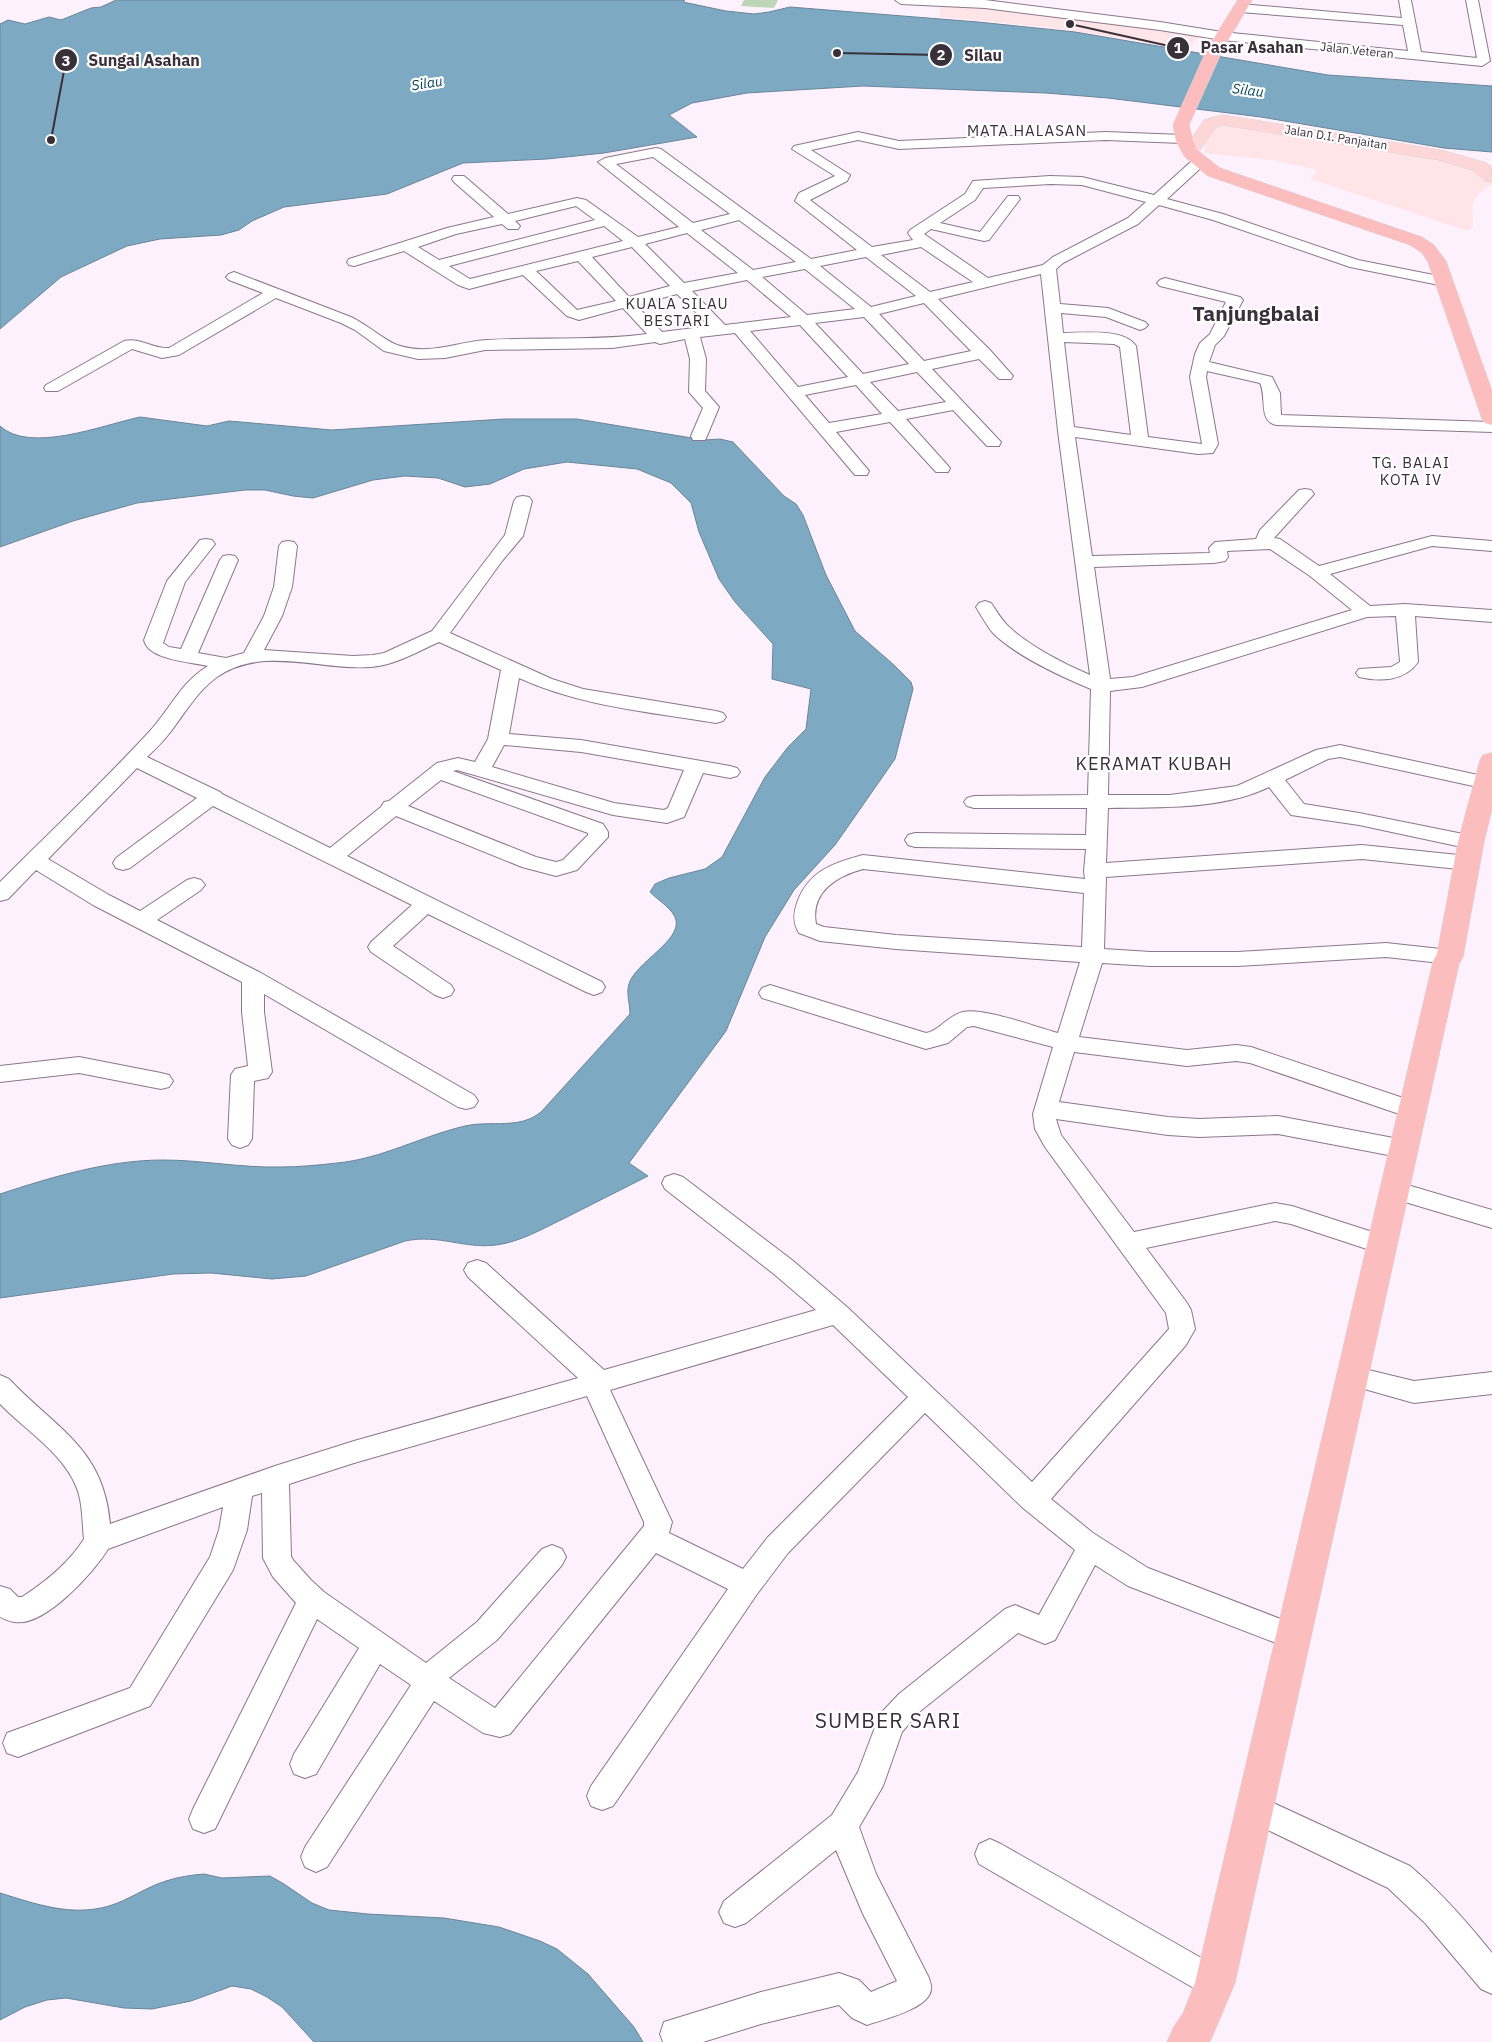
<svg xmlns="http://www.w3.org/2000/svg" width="1492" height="2042" font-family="'IBM Plex Sans',sans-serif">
<rect width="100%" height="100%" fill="#fef1fe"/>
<path fill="#ffe4e8" d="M940 4 989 6 1199 35 1190 49 1046 27 940 17Z
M1210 123 1441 155 1489 174 1492 177V185L1477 195 1472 207 1473 227 1468 231 1310 179 1318 170 1273 160 1204 153Z"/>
<path fill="#bed6b8" d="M744 0H778L774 8 741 6Z"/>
<path fill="#7daac2" stroke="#698599" d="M116 0H685L683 2 726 11 754 14 769 12 790 7 978 22 1075 32 1328 75 1492 86V152L1444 148 1261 117 1108 98 1046 93 863 86 747 93 692 103 669 115 697 137 604 153 547 159 463 163 387 194 284 207 252 221 239 230 221 235 160 239 127 246 61 277 0 329V24L8 20 25 24 49 17 61 20 91 8 101 7Z
M140 417 207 426 229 421 332 430 504 419H577L704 440 720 439 733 442 784 496 796 504 803 515 826 575 855 631 894 665 911 682 913 689 895 759 835 845 794 890 765 937 726 1031 629 1163 648 1176C620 1190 591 1205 563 1219 542 1229 520 1242 496 1245 463 1249 440 1234 405 1241L306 1276 272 1279 211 1273 173 1274 0 1298V1194C52 1177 108 1160 163 1160 202 1160 241 1168 281 1167 299 1167 319 1165 337 1163 381 1159 422 1136 465 1126 491 1120 519 1130 541 1112L630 1014C630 1004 626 993 629 984 635 963 681 941 676 920 674 910 658 900 650 892L655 884 669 878 705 869 722 857 765 777 788 747 806 729 811 689 772 679 773 644 735 602 719 579 699 532 691 503 671 483 637 469 567 462 524 469 490 484 465 487 438 478 405 476 373 480 313 498 293 496 265 490H245L137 503 73 521 0 547V426C30 454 103 425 140 417Z
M204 1874 222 1878 270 1876 284 1884 312 1903 329 1910 368 1914 444 1918 499 1927 540 1941 557 1949 588 1974 634 2027 643 2042H314L282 2007 267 1997 251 1989 232 1986 191 2001 152 2009 124 2008 66 1998 47 2000 25 2007 0 2020V1893C36 1904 71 1917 109 1906 129 1900 146 1887 166 1881 178 1877 191 1875 204 1874Z"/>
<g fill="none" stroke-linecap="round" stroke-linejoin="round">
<g stroke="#8b778b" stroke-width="2">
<path id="minor" d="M895 0H985L1160 22 1222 32 1408 51 1403 25 1240 12 1234 8 1240 4 1402 18 1399 0H1411L1421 52 1477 58 1466 0H1478L1490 61 1482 66 1222 40 1160 30 985 8 901 4Z
M858 132 899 141 1106 132 1182 135 1189 139 1182 143 1106 140 899 149 858 140 811 150 850 175 847 181 810 200 872 247 913 240 908 233 910 230 965 194 973 181 1050 176 1082 177 1154 195 1194 159H1204L1206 162 1204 165 1167 199 1223 214 1358 260 1449 278 1452 281 1449 284 1444 286 1350 267 1213 220 1159 205 1138 224 1063 263 1056 269 1060 304 1108 308 1145 322 1148 325 1145 328 1140 330 1106 317 1061 313 1063 333C1083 333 1124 328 1136 346L1148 437 1202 444 1190 377 1195 354 1200 343 1210 334 1226 302 1160 286 1157 283 1160 280 1165 278 1240 297 1243 300 1224 336 1215 345 1209 362 1272 377 1280 393 1281 415 1492 422V432L1276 425C1258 421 1267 397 1260 383L1207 371 1206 377 1218 444 1213 453 1198 454 1075 437 1092 556 1210 553 1209 548 1215 542 1256 539 1260 530 1299 490 1305 489 1311 490 1314 494 1274 538 1280 539 1319 566 1432 536 1492 541V551L1432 546 1330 574 1370 606 1405 604 1492 610V622L1415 616 1418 662C1405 681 1380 682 1359 677L1356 673 1359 669 1391 667 1400 662 1396 616 1367 617 1142 687 1110 691 1108 795H1170L1237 786 1316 750 1340 745 1492 778V788L1487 789 1340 757 1328 759 1285 780 1304 804 1359 813 1478 837 1481 842 1478 847 1471 849 1359 825 1291 815 1269 787C1222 810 1159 807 1108 808L1106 863 1362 845 1468 856 1475 858 1478 863 1475 868 1468 870 1362 859 1106 877 1104 949 1151 952H1237L1386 943 1450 950 1458 952 1461 957 1458 962 1450 964 1386 957 1237 966H1151L1102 963 1079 1037 1187 1050 1236 1045 1251 1047 1421 1104 1425 1110 1421 1116 1413 1118 1405 1116 1250 1063 1236 1061 1187 1066 1074 1052 1059 1102 1168 1117 1199 1119 1278 1116 1404 1140 1412 1143 1416 1149 1412 1155 1404 1158 1278 1134 1199 1137 1168 1135 1056 1119 1061 1135 1134 1232 1275 1203 1292 1206 1391 1238 1394 1245 1391 1252 1382 1254 1291 1224 1275 1221 1146 1248 1187 1303 1191 1310 1195 1329 1186 1345 1051 1499 1093 1533 1148 1568 1304 1628 1308 1637 1304 1646 1294 1650 1284 1646 1128 1586 1095 1565 1055 1640 1045 1644 1018 1633 919 1712 902 1732 883 1786 859 1827 876 1874 929 1978C930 1982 932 1986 931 1990 928 2009 884 2019 867 2025L852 2018 839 2005 761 2024 703 2042H663L660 2034 664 2022 761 1992 839 1973 859 1980 871 1992 897 1981 863 1914 836 1850 746 1923 735 1927 724 1923 719 1912 724 1901 832 1815 858 1772 880 1714 899 1694 1005 1609 1015 1605 1039 1615 1075 1550 1023 1508 925 1413 788 1553 757 1594 613 1806 602 1810 591 1806 587 1796 591 1786 728 1589 656 1553 510 1734 500 1737 483 1733 434 1701 327 1867 316 1872 305 1867 301 1857 305 1847 411 1685 380 1664 316 1774 305 1778 294 1774 290 1764 294 1754 359 1648 317 1619 215 1829 204 1833 193 1829 189 1819 193 1809 296 1603 273 1577 263 1558 262 1493 252 1496 247 1530 233 1570 150 1706 18 1757 7 1753 3 1743 7 1733 130 1688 210 1557 219 1530 223 1507 108 1549C94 1572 45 1627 15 1622 10 1622 5 1619 0 1617V1586L10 1589 18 1597H22C45 1582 69 1563 84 1539 82 1522 83 1502 76 1486 62 1452 25 1430 0 1404V1375L9 1379C56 1429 104 1448 110 1524L275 1466 354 1441 578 1378 468 1277 464 1270 468 1263 477 1260 486 1263 604 1370 816 1310 774 1274 665 1189 662 1183 665 1177 674 1174 683 1177 792 1260 847 1307 1032 1482 1169 1329 1166 1313 1045 1147 1035 1129 1033 1114 1053 1047 974 1026 967 1027 948 1043 926 1049 762 998 759 993 762 988 770 985 926 1033C939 1031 947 1016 963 1012 982 1007 1036 1027 1058 1033L1080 962 896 949 820 941 799 933C793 923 793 914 797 903 808 871 833 863 863 855L1085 879 1084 871 1086 849 915 847 908 845 905 840 908 835 915 833 1086 835 1087 808H974L967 806 964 802 967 798 974 796 1088 795 1091 689C1062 677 1015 655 993 633 987 626 981 615 976 607L979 603 985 601 991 603C996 610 1001 619 1007 625 1027 645 1064 664 1090 675L1058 431 1041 274 938 299 990 350 1013 376 1011 379H999L979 359 932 369 1001 442 999 446H987L953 410 906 419 950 468 948 472H936L890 422 836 432 869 471 867 475H855L735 333 700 337 706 359 705 391 719 407 707 436 705 440H693L691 436 703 408 689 392 690 359 685 339 660 344 655 342 612 348 485 350 445 358 418 359 384 351 355 330 341 323 276 298 179 355 162 358 132 349 58 391H46L44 388 46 385 124 341C139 337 154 349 169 348L263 293 229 280 226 277 229 274 234 272 351 317C366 324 384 340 397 345 429 356 455 342 487 340 540 337 594 341 647 334L623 308 579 320 567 316 523 275 469 289 458 285 404 251 354 266 349 265 347 262 349 259 447 228 494 217 454 182 452 179 454 176H464L508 214 577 198 586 200 638 237 679 227 598 162 605 158 656 148 661 149 811 259 857 250 795 201 799 193 835 176 792 149 794 146ZM653 157 730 214 693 223 616 164ZM1050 184 1082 185 1146 202 1128 218 1053 257 1043 265 988 278 924 234 931 229 984 241 989 240 1020 199 1018 196H1008L980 232 940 223 975 200 983 188ZM576 206 595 220 439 260 418 247 456 234 502 224 508 229H518L520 226 515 221ZM739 220 796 262 753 270 701 230ZM604 226 623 241 470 279 449 266ZM687 233 738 273 684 283 645 244ZM632 247 670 286 629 297 592 257ZM921 247 973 282 930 292 881 255ZM866 257 916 296 871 307 820 266ZM578 261 616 301 577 310 536 271ZM805 269 855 309 807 315 762 277ZM747 280 791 317 725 325 692 291ZM677 294 710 326 662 332 636 305ZM924 303 971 351 924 361 879 314ZM864 317 909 364 863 374 815 323ZM800 325 848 377 798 387 750 331ZM1064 342 1114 344 1120 347 1131 435 1074 427ZM917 372 946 402 898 411 870 382ZM856 385 882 414 829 423 805 395ZM1270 549 1310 576 1352 610 1133 677 1110 679 1094 567 1214 563 1225 561 1228 557 1227 551ZM863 869 1084 893 1082 947 896 935 824 927 816 924C810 892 837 876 863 869ZM833 1325 908 1397 768 1537 743 1569 669 1533 672 1522 610 1390ZM587 1396 644 1522V1526L495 1708 449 1678 497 1640 562 1565 566 1557 562 1549 552 1545 542 1549 477 1622 426 1663 324 1592 311 1580 293 1560 291 1556 289 1484 354 1463Z
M523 496 529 497 532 501 523 536 502 561 450 633 552 679 583 689 716 711 723 713 726 717 723 721 716 723C650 712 580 706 519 678L509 734 581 740 730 766 737 768 740 772 737 776 730 778 703 773 684 817 667 823 613 815 457 770 453 771 603 824 608 832V837L577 870 556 876 522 867 396 816 347 856 602 982 605 987 602 992 594 995 586 992 428 914 393 946 451 985 454 990 451 995 443 998 435 995 371 952 368 947 371 942 412 905 213 806 130 868 123 870 116 868 113 863 116 858 197 798 137 768 48 859 109 895 140 911 187 880 194 878 201 880 205 885 201 890 157 920 261 973 474 1095 478 1101 474 1107 466 1109 458 1107 264 994V1012L272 1072 268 1078 254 1081 252 1139 248 1145 240 1148 232 1145 228 1139 231 1075 235 1069 248 1066 242 1012V982L93 905 36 870 8 899 0 901V882C50 832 102 783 150 731 170 709 182 681 208 666 191 662 148 660 144 640L167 581 200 540 206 539 212 540 215 544 185 582 163 643 169 647 181 649 220 560 223 556 229 555 235 556 238 560 198 653 226 658 244 653 264 616 274 587 279 546 282 542 288 541 294 542 297 546 292 587 282 616 264 650 353 656 373 655 384 653 432 631 505 535 514 501 517 497ZM439 642 501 670 488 739 475 762 458 758 437 763 389 801 384 802 381 807 330 848 222 794 220 792 147 757C154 750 162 743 168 735 184 715 196 692 217 677 263 645 321 671 371 667 395 665 417 652 439 642ZM504 745 581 752 684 770 668 808 664 810 614 803 492 767ZM441 780 588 833V835L563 860 556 862 536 857 408 806Z
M79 1057 161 1073 169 1075 173 1081 169 1087 161 1089 79 1073 0 1082V1066Z
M1394 1181 1492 1210V1228L1385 1196 1382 1190 1385 1184Z
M1352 1366 1414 1381 1492 1372V1394L1414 1403 1343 1383 1339 1376 1343 1369Z
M1254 1794 1410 1866C1441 1892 1467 1922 1492 1953V1994L1481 1989 1425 1923 1388 1888 1243 1818 1239 1808 1243 1798Z
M990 1839 1001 1844 1226 1972 1231 1983 1226 1994 1215 1999 1204 1994 979 1864 975 1854 979 1844Z"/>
</g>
<g stroke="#d7d6d7" stroke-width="1">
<path id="major" d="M1223 115 1441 150 1484 162 1491 166 1492 182 1486 181 1472 170 1439 160 1223 125 1216 127 1196 156H1184L1182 152 1204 120Z"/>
</g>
<g stroke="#d7d6d7" stroke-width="1">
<path id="highway" d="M1238 0H1252L1223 49 1189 125 1193 141 1197 150 1220 168 1422 237 1434 245 1446 261 1492 391V425L1485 423 1482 419 1428 262 1422 253 1410 245 1208 176 1185 157 1176 141 1173 125 1207 49Z
M1492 753V809L1484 842 1463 957 1459 964 1235 1983 1210 2042H1167L1173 2028 1183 2013 1195 1983 1433 961 1437 954 1458 842 1480 760 1483 755Z"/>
</g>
<use href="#minor" fill="#fff" fill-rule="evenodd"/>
<use href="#major" fill="#fdd7d8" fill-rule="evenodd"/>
<use href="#highway" fill="#fcbdbe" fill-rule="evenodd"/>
</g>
<g text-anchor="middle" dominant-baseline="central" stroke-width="4.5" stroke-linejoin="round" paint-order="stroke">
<g font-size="12" fill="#393039" stroke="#fff">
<text transform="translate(1357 50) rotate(6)">Jalan Veteran</text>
<text transform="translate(1336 137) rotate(9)">Jalan D.I. Panjaitan</text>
</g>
<g font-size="14" font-style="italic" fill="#03425b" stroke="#fff">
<text transform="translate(427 83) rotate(-9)">Silau</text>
<text transform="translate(1248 90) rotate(7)">Silau</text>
</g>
<g font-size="15" letter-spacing="1" fill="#393039" stroke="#fff">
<text x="1027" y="130">MATA HALASAN</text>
<text x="677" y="303">KUALA SILAU<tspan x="677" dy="17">BESTARI</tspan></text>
<text x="1411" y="462">TG. BALAI<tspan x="1411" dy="17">KOTA IV</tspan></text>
</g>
<g font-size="18" letter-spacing="1" fill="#393039" stroke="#fff">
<text x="1154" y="763">KERAMAT KUBAH</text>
</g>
<g font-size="21" font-weight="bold" fill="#393039" stroke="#fff">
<text x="1256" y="313">Tanjungbalai</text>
</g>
<g font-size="21" letter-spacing="1" fill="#393039" stroke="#fff">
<text x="888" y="1720">SUMBER SARI</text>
</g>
</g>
<path fill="none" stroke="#393039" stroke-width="2" d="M1070 24L1178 48M837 53L941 55M51 140L66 60"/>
<g fill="#393039" stroke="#fff" stroke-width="2">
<circle cx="1070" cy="24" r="5"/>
<circle cx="837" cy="53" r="5"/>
<circle cx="51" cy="140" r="5"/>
<circle cx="1178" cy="48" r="12"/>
<circle cx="941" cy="55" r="12"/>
<circle cx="66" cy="60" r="12"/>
</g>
<g font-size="15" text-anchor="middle" font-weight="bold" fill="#fff">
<text x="1178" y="53">1</text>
<text x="941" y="60">2</text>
<text x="66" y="66">3</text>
</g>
<g font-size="16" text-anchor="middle" font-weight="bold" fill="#393039" stroke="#fff" stroke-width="4.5" stroke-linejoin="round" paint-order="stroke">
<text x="1252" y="53">Pasar Asahan</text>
<text x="983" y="61">Silau</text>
<text x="144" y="66">Sungai Asahan</text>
</g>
</svg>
